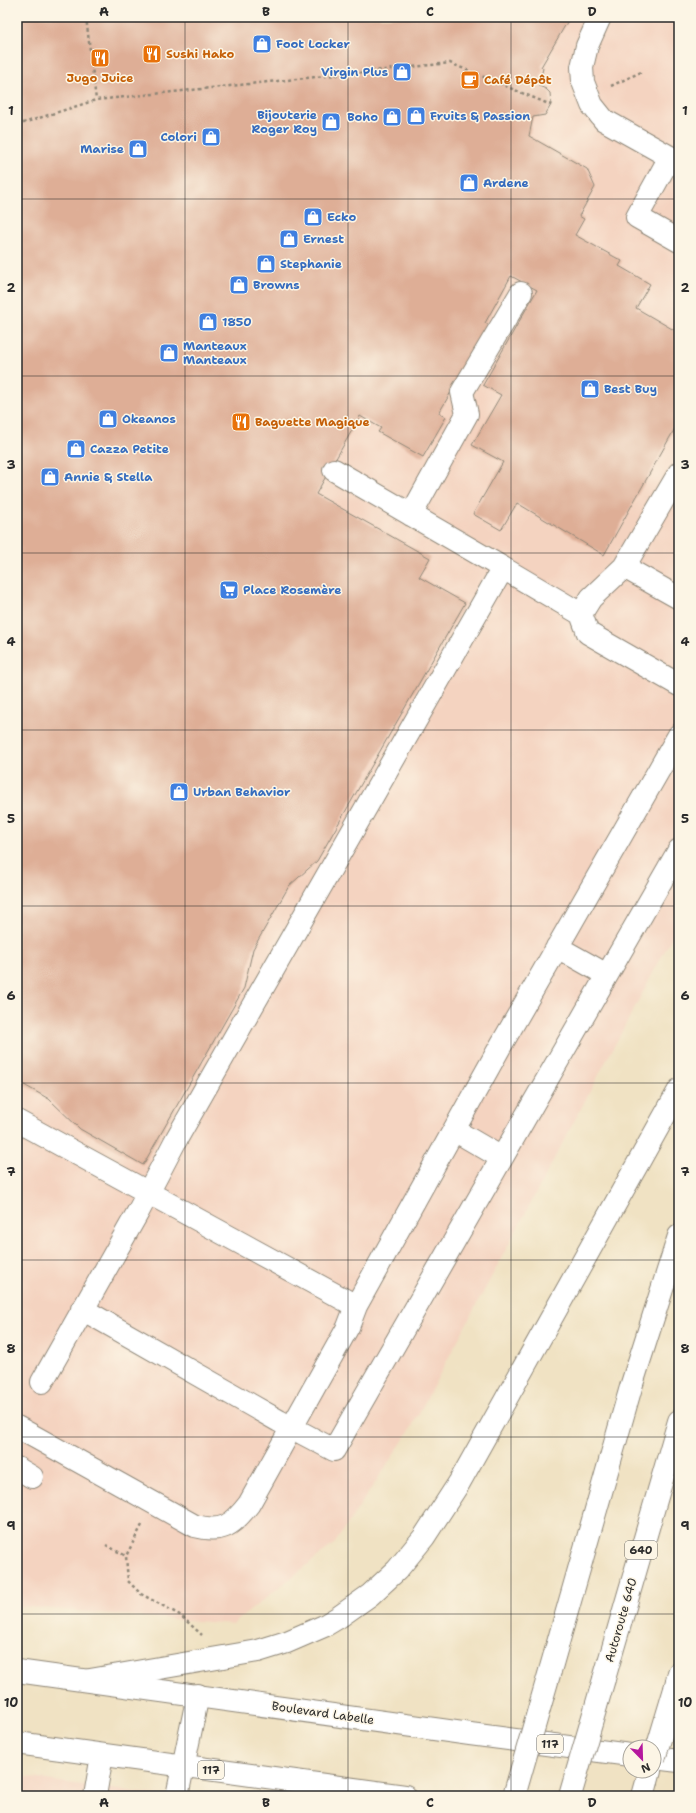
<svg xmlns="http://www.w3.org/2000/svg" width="696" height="1813" font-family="'Shantell Sans',sans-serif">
<rect width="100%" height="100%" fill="#fcf5e5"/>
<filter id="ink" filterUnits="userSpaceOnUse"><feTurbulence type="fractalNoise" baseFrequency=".025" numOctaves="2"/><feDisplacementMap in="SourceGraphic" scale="8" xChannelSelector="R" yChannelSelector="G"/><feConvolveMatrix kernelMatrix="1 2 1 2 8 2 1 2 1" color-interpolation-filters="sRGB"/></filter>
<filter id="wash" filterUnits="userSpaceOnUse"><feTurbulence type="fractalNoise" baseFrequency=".012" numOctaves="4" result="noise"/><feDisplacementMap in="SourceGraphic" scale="16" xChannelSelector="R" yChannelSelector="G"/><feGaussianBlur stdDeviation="0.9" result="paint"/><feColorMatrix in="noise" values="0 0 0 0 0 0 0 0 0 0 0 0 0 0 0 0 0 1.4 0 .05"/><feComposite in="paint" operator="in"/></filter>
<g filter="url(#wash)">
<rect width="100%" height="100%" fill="#f0e2c3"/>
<path fill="#f4d3c0" d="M17 17H679V924L410 1430 335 1543 233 1624 17 1606Z
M17 1776 163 1796H17Z"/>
<g id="blocks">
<path fill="#deae96" d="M17 17H570L541 67 543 68 539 86 546 89 550 93 551 105 545 115 533 117 529 136 587 169 595 187 579 216 584 219 575 235 622 261 619 266 650 284 636 308 679 333V421L604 555 517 503 501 530 473 514 503 462 472 445 501 395 483 385 537 290 511 276 485 323 489 325 439 413 446 417 423 457 378 432 381 428 360 416 316 494 430 558 419 577 465 603 317 861 289 886 253 949 244 988 143 1165 80 1129 49 1099 17 1081Z"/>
</g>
</g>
<g filter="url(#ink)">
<use href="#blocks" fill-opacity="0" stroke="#8e8677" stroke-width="1"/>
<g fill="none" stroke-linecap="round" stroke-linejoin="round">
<g stroke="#8e8677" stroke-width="24">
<path id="minor" d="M600 17 587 46 582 67 583 82 592 105 604 120 679 162
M670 157 637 217 679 241
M334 470 503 568
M679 473 624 567 679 598
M411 515 467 414 462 392 521 293
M581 614 591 598 624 567
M557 947 607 975
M17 1121 356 1306 500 1047 679 735
M454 1130 502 1158
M82 1309 279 1421 334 1450 679 850
M42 1382 138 1212 177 1138 503 568 581 614 588 633 679 685
M17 1427 195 1526C222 1533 232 1526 249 1504L348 1327 356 1306
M17 1468 32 1477
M95 1796 102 1755
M177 1796 198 1695"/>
</g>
<g stroke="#8e8677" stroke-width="24">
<path id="major" d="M17 1671 470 1734 630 1755
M17 1743 405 1796
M654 1758 679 1761"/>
</g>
<g stroke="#8e8677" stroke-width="24">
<path id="highway" d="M550 1671 631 1387 679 1236
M604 1679 679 1421
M90 1680 258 1651 287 1642 324 1626 339 1617 370 1595 397 1570 424 1537 459 1483 679 1090
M675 1689 679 1673
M643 1796 650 1771"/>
</g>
<path stroke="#8e8677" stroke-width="2.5" stroke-dasharray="3 3" stroke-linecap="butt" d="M86 17 96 100
M611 86 641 72
M17 125 96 100 450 63 551 105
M142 1525 126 1556 128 1581 141 1594 180 1615 202 1635
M106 1545 126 1556"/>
<use href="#minor" stroke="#fff" stroke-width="22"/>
<use href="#major" stroke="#fff" stroke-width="22"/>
<use href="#highway" stroke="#fff" stroke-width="22"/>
<g stroke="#8e8677" stroke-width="24" stroke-linecap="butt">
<path id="highway-bridge" d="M654 1759 675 1689
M514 1796 550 1671
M570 1796 604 1679"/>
</g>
<use href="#highway-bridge" stroke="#fff" stroke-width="22"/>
</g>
</g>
<path fill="none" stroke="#2b2b2b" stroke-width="1" stroke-opacity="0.55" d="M185 17V1796M348 17V1796M511 17V1796M17 199H679M17 376H679M17 553H679M17 730H679M17 906H679M17 1083H679M17 1260H679M17 1437H679M17 1614H679"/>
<defs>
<g id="shop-square" transform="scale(1)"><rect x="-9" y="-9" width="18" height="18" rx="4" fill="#3f7fe0" stroke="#fcf5e5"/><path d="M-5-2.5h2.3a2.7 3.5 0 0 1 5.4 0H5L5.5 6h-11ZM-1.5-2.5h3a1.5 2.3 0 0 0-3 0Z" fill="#fff"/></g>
<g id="restaurant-square" transform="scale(1)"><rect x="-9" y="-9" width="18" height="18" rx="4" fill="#e8710a" stroke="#fcf5e5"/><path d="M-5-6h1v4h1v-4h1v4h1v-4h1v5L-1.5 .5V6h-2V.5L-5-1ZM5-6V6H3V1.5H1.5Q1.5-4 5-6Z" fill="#fff"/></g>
<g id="cafe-square" transform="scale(1)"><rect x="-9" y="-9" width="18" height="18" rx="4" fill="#e8710a" stroke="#fcf5e5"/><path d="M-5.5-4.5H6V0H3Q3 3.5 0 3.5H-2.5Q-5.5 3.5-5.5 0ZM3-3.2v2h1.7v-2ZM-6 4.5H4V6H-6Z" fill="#fff"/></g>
<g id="supermarket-square" transform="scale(1)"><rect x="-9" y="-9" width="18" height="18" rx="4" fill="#3f7fe0" stroke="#fcf5e5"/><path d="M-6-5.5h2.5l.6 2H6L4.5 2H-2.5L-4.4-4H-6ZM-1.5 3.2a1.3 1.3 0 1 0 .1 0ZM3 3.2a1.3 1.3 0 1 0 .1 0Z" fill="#fff"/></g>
</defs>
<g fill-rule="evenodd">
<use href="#shop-square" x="262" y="44"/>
<use href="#restaurant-square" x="152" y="54"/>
<use href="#restaurant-square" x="100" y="58"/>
<use href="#shop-square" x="402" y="72"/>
<use href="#cafe-square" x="470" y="80"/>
<use href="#shop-square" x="416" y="116"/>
<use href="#shop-square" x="392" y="117"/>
<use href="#shop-square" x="331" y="122"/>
<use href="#shop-square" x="211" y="137"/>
<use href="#shop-square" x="138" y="149"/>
<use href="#shop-square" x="469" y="183"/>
<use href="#shop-square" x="313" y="217"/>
<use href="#shop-square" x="289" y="239"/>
<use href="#shop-square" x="266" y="264"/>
<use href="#shop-square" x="239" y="285"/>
<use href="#shop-square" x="208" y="322"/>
<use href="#shop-square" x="169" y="353"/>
<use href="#shop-square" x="590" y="389"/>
<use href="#shop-square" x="108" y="419"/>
<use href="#restaurant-square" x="241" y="422"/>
<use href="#shop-square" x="76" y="449"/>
<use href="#shop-square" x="50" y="477"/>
<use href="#supermarket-square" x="229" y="590"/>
<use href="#shop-square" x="179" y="792"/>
</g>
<g text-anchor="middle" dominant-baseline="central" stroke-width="3" stroke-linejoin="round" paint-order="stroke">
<g fill="#fcf5e5" stroke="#6a6863" stroke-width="1">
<rect x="625" y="1541" width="32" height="18" rx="3"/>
<rect x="537" y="1735" width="26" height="18" rx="3"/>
<rect x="198" y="1761" width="26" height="18" rx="3"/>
</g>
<g font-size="11" font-weight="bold" fill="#2b2b2b">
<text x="641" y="1550">640</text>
<text x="550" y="1744">117</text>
<text x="211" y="1770">117</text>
</g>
<g font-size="12" font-weight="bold" fill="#366cbe" stroke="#fcf5e5" text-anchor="start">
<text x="276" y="44">Foot Locker</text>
<text x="388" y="72" text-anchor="end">Virgin Plus</text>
<text x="317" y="115" text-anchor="end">Bijouterie<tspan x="317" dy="14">Roger Roy</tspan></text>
<text x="430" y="116">Fruits &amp; Passion</text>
<text x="378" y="117" text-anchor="end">Boho</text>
<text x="197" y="137" text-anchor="end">Colori</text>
<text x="124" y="149" text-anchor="end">Marise</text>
<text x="483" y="183">Ardene</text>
<text x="327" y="217">Ecko</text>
<text x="303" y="239">Ernest</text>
<text x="280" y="264">Stephanie</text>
<text x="253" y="285">Browns</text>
<text x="222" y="322">1850</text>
<text x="183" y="346">Manteaux<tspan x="183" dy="14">Manteaux</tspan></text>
<text x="604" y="389">Best Buy</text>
<text x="122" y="419">Okeanos</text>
<text x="90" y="449">Cazza Petite</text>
<text x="64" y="477">Annie &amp; Stella</text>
<text x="243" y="590">Place Rosemère</text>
<text x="193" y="792">Urban Behavior</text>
</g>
<g font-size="12" font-weight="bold" fill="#c56008" stroke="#fcf5e5" text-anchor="start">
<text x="166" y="54">Sushi Hako</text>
<text x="100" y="78" text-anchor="middle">Jugo Juice</text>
<text x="484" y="80">Café Dépôt</text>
<text x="255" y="422">Baguette Magique</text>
</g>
<g font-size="12" fill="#2b2b2b" stroke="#fcf5e5">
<text transform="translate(621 1620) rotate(-74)">Autoroute 640</text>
<text transform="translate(323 1713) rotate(8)">Boulevard Labelle</text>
</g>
</g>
<rect width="696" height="1813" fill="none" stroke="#fcf5e5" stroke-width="44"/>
<g transform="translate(642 1759) rotate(157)"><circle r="19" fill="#fcf5e5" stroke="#a8a49b"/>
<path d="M0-3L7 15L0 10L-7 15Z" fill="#b5179e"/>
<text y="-6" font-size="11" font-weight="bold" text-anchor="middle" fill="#2b2b2b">N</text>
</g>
<rect x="22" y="22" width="652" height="1769" fill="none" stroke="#2b2b2b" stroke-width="1.5"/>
<g font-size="13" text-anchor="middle" font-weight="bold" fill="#2b2b2b">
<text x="104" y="16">A</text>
<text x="266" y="16">B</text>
<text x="430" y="16">C</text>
<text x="592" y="16">D</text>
<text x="11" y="115">1</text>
<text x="685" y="115">1</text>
<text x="11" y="292">2</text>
<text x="685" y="292">2</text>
<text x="11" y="469">3</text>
<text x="685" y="469">3</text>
<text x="11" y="646">4</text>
<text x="685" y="646">4</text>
<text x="11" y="823">5</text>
<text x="685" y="823">5</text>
<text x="11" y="1000">6</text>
<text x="685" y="1000">6</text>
<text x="11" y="1176">7</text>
<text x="685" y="1176">7</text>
<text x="11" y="1353">8</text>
<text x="685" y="1353">8</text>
<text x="11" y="1530">9</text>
<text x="685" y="1530">9</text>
<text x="11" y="1707">10</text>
<text x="685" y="1707">10</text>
<text x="104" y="1807">A</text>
<text x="266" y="1807">B</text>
<text x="430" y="1807">C</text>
<text x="592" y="1807">D</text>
</g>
</svg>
